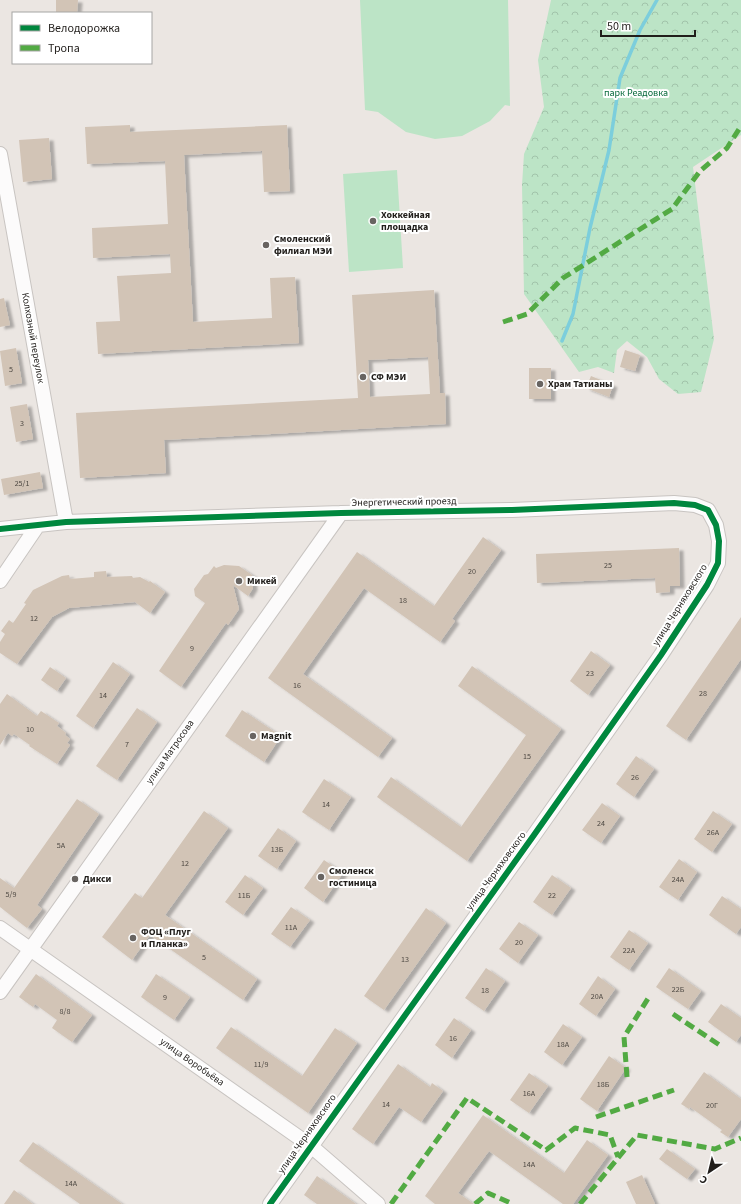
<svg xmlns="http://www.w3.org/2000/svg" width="741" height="1204" font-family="'Source Sans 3',sans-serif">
<defs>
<pattern id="forest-crowns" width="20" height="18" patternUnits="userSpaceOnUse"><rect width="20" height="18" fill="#bce4c6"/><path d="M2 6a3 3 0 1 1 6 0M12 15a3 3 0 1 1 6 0" fill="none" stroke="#a1c3aa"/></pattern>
<filter id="shadow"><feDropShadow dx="4.5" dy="2.5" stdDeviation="1" flood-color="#0004"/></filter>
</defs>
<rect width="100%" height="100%" fill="#ebe6e2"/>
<path fill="#bce4c6" d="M360 0H508L510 106 505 105 490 121 462 136 435 139 406 132 378 112 365 110Z
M397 170 403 268 349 272 343 174Z"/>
<path fill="url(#forest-crowns)" d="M551 0H741V135L693 167 714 339 701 392 678 394 659 379 647 357 627 341 617 350 614 373 598 367 579 372 524 294 522 185 524 154 544 107 538 60Z"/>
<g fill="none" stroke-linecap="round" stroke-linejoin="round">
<path stroke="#7ccedc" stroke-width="3.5" d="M562 341 573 314 590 228 609 150 620 78 640 30 657 0"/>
</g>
<path fill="#d2c4b6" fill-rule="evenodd" filter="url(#shadow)" d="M56 0H78L77 13H56Z
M130 125V132L287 125 290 191 264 192 262 151 184 155 193 322 272 318 270 278 295 277 299 343 98 354 96 322 120 321 117 276 171 273 170 254 93 258 92 228 168 224 165 161 87 164 85 127Z
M49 138 52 179 23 182 19 140Z
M434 290 440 393H445L446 424 164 440 166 473 80 478 76 413 358 398 352 295ZM428 357 430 394 370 397 368 360Z
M4 298 10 325 0 327V299Z
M16 348 22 383 5 386 0 351Z
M625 350 640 355 635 371 620 367Z
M529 368H551V399H529Z
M591 376 613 385 609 397 586 388Z
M27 404 33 439 16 442 10 407Z
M40 472 43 488 4 495 1 479Z
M483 537 501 550 452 619 455 621 440 642 364 588 303 674 392 738 378 757 268 678 357 552 434 606Z
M679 548 680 586H670V592L656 593 655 578 537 583 536 554Z
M224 565 239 566 252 575 253 588 248 596 233 585 239 609 228 625 226 623 181 687 159 671 205 603 195 596 194 589 204 575 208 574 214 566 216 568Z
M106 571 107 577 132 576 133 578 140 577 149 582 150 581 165 592 150 613 135 602 69 608 52 617 17 664 0 653V642L5 634 1 631 9 620 13 623 26 604 24 603 33 590 62 576 69 575 70 579 94 577V572Z
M741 617V659L686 740 666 726Z
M591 651 610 665 588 695 570 681Z
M113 662 130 674 93 728 76 716Z
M472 666 561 729 467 861 377 797 391 777 461 827 526 735 458 686Z
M50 667 66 678 57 691 41 680Z
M7 694 37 716 41 711 59 723 57 726 66 733 65 735 70 739 67 743 70 745 57 764 29 746 30 745 14 734 12 736 8 733 0 745V704Z
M137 708 157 722 117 780 96 766Z
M242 710 281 736 264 762 225 736Z
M636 756 654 769 634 797 616 784Z
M324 779 351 797 329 830 302 812Z
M77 799 99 814 37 905 42 909 27 928 0 907V878L14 888Z
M602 803 620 816 601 843 582 830Z
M204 811 228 828 165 915 257 979 243 1000 150 935 132 960 102 937 135 893 142 898Z
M713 811 732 824 712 852 694 839Z
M278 828 296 841 277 869 258 856Z
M679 859 697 872 678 900 659 887Z
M324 860 343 873 323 902 304 888Z
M245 875 263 888 243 915 225 902Z
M552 875 571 888 552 915 533 902Z
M722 896 741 909V927L736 934 709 915Z
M291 907 310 920 290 947 271 934Z
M426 908 446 923 384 1010 364 996Z
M519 922 538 935 518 963 499 949Z
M629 930 648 943 629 970 610 957Z
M486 968 505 981 484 1011 465 998Z
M669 968 701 991 688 1009 656 987Z
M36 974 92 1015 72 1042 52 1028 57 1020 35 1004 33 1007 19 997Z
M156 974 190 997 174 1020 141 997Z
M598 976 615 989 596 1016 579 1004Z
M721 1004 741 1018V1035L736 1042 708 1022Z
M454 1018 471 1030 452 1058 435 1045Z
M563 1024 582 1037 562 1065 544 1052Z
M231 1027 302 1076 335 1028 357 1043 308 1113 216 1048Z
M609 1056 626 1068 597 1111 580 1099Z
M398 1064 430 1087 432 1083 443 1091 421 1122 399 1107 373 1144 352 1129Z
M704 1072 741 1099V1119L728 1137 720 1132 722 1130 690 1107 689 1109 681 1104Z
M529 1073 548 1086 529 1113 510 1100Z
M483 1115 564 1173 587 1140 608 1155 573 1204H563L489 1151 458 1193 474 1204H435L425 1196Z
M33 1142 122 1204H80L19 1161Z
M667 1149 695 1169 687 1179 659 1159Z
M642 1175 655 1204H636L626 1182Z
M317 1176 356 1204H317L304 1195Z
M14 1190 33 1204H4Z"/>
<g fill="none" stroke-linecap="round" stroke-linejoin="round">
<g stroke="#c8c4c1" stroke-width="16">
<path id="minor" d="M0 154 66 522
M0 529 66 522 341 513 512 510 674 503 695 505 708 510 716 525 719 541 718 563 707 585 661 655 534 835 270 1204
M0 581 38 525
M0 928 311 1146 378 1204
M0 992 341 513"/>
</g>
<use href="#minor" stroke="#fcfbfb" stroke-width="14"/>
<path stroke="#52aa43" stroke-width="5" stroke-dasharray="10 5" stroke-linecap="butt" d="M503 322 527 314 563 278 672 209 700 171 727 148 741 126
M673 1014 721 1046
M627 1077 624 1037 649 997
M596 1117 674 1090
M391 1204 467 1098 546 1150 575 1128 610 1135 618 1157
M475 1204 488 1193 513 1204
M580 1204 637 1135 715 1149 741 1138"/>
<g stroke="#fff" stroke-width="8">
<path id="cycleway" d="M0 529 66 522 341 513 512 510 674 503 695 505 708 510 716 525 719 541 718 563 707 585 661 655 534 835 270 1204"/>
</g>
<use href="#cycleway" stroke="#00873e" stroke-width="6"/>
</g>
<g fill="#686461" stroke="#fff" stroke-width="1.5">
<circle cx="373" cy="221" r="4"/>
<circle cx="266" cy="245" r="4"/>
<circle cx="363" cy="377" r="4"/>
<circle cx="540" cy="384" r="4"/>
<circle cx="239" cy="581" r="4"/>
<circle cx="253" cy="736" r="4"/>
<circle cx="321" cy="877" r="4"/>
<circle cx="75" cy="879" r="4"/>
<circle cx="133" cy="938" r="4"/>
</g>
<g text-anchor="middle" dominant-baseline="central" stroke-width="4" stroke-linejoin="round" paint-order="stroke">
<g font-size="8" fill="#4d4842">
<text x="11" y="369">5</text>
<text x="22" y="423">3</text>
<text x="22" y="483">25/1</text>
<text x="608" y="565">25</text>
<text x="472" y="571">20</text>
<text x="403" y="600">18</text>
<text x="34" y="618">12</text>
<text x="192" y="648">9</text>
<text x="590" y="673">23</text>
<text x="297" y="685">16</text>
<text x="703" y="693">28</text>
<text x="103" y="695">14</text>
<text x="30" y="729">10</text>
<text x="127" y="744">7</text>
<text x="527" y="756">15</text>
<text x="635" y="777">26</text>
<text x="326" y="804">14</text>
<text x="601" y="823">24</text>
<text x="713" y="832">26А</text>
<text x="61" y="845">5А</text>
<text x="277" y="849">13Б</text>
<text x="185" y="863">12</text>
<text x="678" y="879">24А</text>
<text x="11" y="894">5/9</text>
<text x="244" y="895">11Б</text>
<text x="552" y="895">22</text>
<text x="291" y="927">11А</text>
<text x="519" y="942">20</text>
<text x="629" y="950">22А</text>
<text x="204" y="957">5</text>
<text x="405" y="959">13</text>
<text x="678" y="989">22Б</text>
<text x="485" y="990">18</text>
<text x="597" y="996">20А</text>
<text x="165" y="997">9</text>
<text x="65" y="1011">8/8</text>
<text x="453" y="1038">16</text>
<text x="563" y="1044">18А</text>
<text x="261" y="1064">11/9</text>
<text x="603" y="1084">18Б</text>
<text x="529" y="1093">16А</text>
<text x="386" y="1104">14</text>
<text x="712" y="1105">20Г</text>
<text x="529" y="1164">14А</text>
<text x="71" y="1183">14А</text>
</g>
<g font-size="10" fill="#05683a" stroke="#fff">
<text x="636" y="93">парк Реадовка</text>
</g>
<g font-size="10" font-weight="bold" fill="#211e1b" stroke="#fff" text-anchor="start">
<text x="381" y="215">Хоккейная<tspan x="381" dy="12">площадка</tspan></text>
<text x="274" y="239">Смоленский<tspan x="274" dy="12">филиал МЭИ</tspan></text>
<text x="371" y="377">СФ МЭИ</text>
<text x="548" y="384">Храм Татианы</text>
<text x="247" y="581">Микей</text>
<text x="261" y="736">Magnit</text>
<text x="329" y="871">Смоленск<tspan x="329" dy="12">гостиница</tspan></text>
<text x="83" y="879">Дикси</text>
<text x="141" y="932">ФОЦ «Плуг<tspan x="141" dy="12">и Планка»</tspan></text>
</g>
<g font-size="10" fill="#211e1b" stroke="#fff">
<text transform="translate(33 338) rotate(80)">Колхозный переулок</text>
<text transform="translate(404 502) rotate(-1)">Энергетический проезд</text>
<text transform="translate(680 605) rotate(-58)">улица Черняховского</text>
<text transform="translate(170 752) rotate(-55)">улица Матросова</text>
<text transform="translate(496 871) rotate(-54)">улица Черняховского</text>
<text transform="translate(192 1062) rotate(35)">улица Воробьёва</text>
<text transform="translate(307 1134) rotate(-55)">улица Черняховского</text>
</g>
</g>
<rect x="12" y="12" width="140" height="52" fill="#ffffff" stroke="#a6a5a4"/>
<rect x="20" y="25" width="20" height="6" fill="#00873e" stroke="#a6a5a4"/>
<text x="48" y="32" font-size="12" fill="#211e1b">Велодорожка</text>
<rect x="20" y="45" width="20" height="6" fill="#52aa43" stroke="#a6a5a4"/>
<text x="48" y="52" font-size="12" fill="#211e1b">Тропа</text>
<g transform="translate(709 1172) rotate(215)" stroke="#ffffff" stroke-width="3" paint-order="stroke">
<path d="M0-3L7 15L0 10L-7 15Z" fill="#211e1b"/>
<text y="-6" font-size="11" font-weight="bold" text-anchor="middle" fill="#211e1b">С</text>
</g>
<path d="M601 30v6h94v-6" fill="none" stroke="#211e1b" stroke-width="2"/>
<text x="607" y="30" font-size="12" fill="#211e1b" stroke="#ffffff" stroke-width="3" paint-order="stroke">50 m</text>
</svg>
